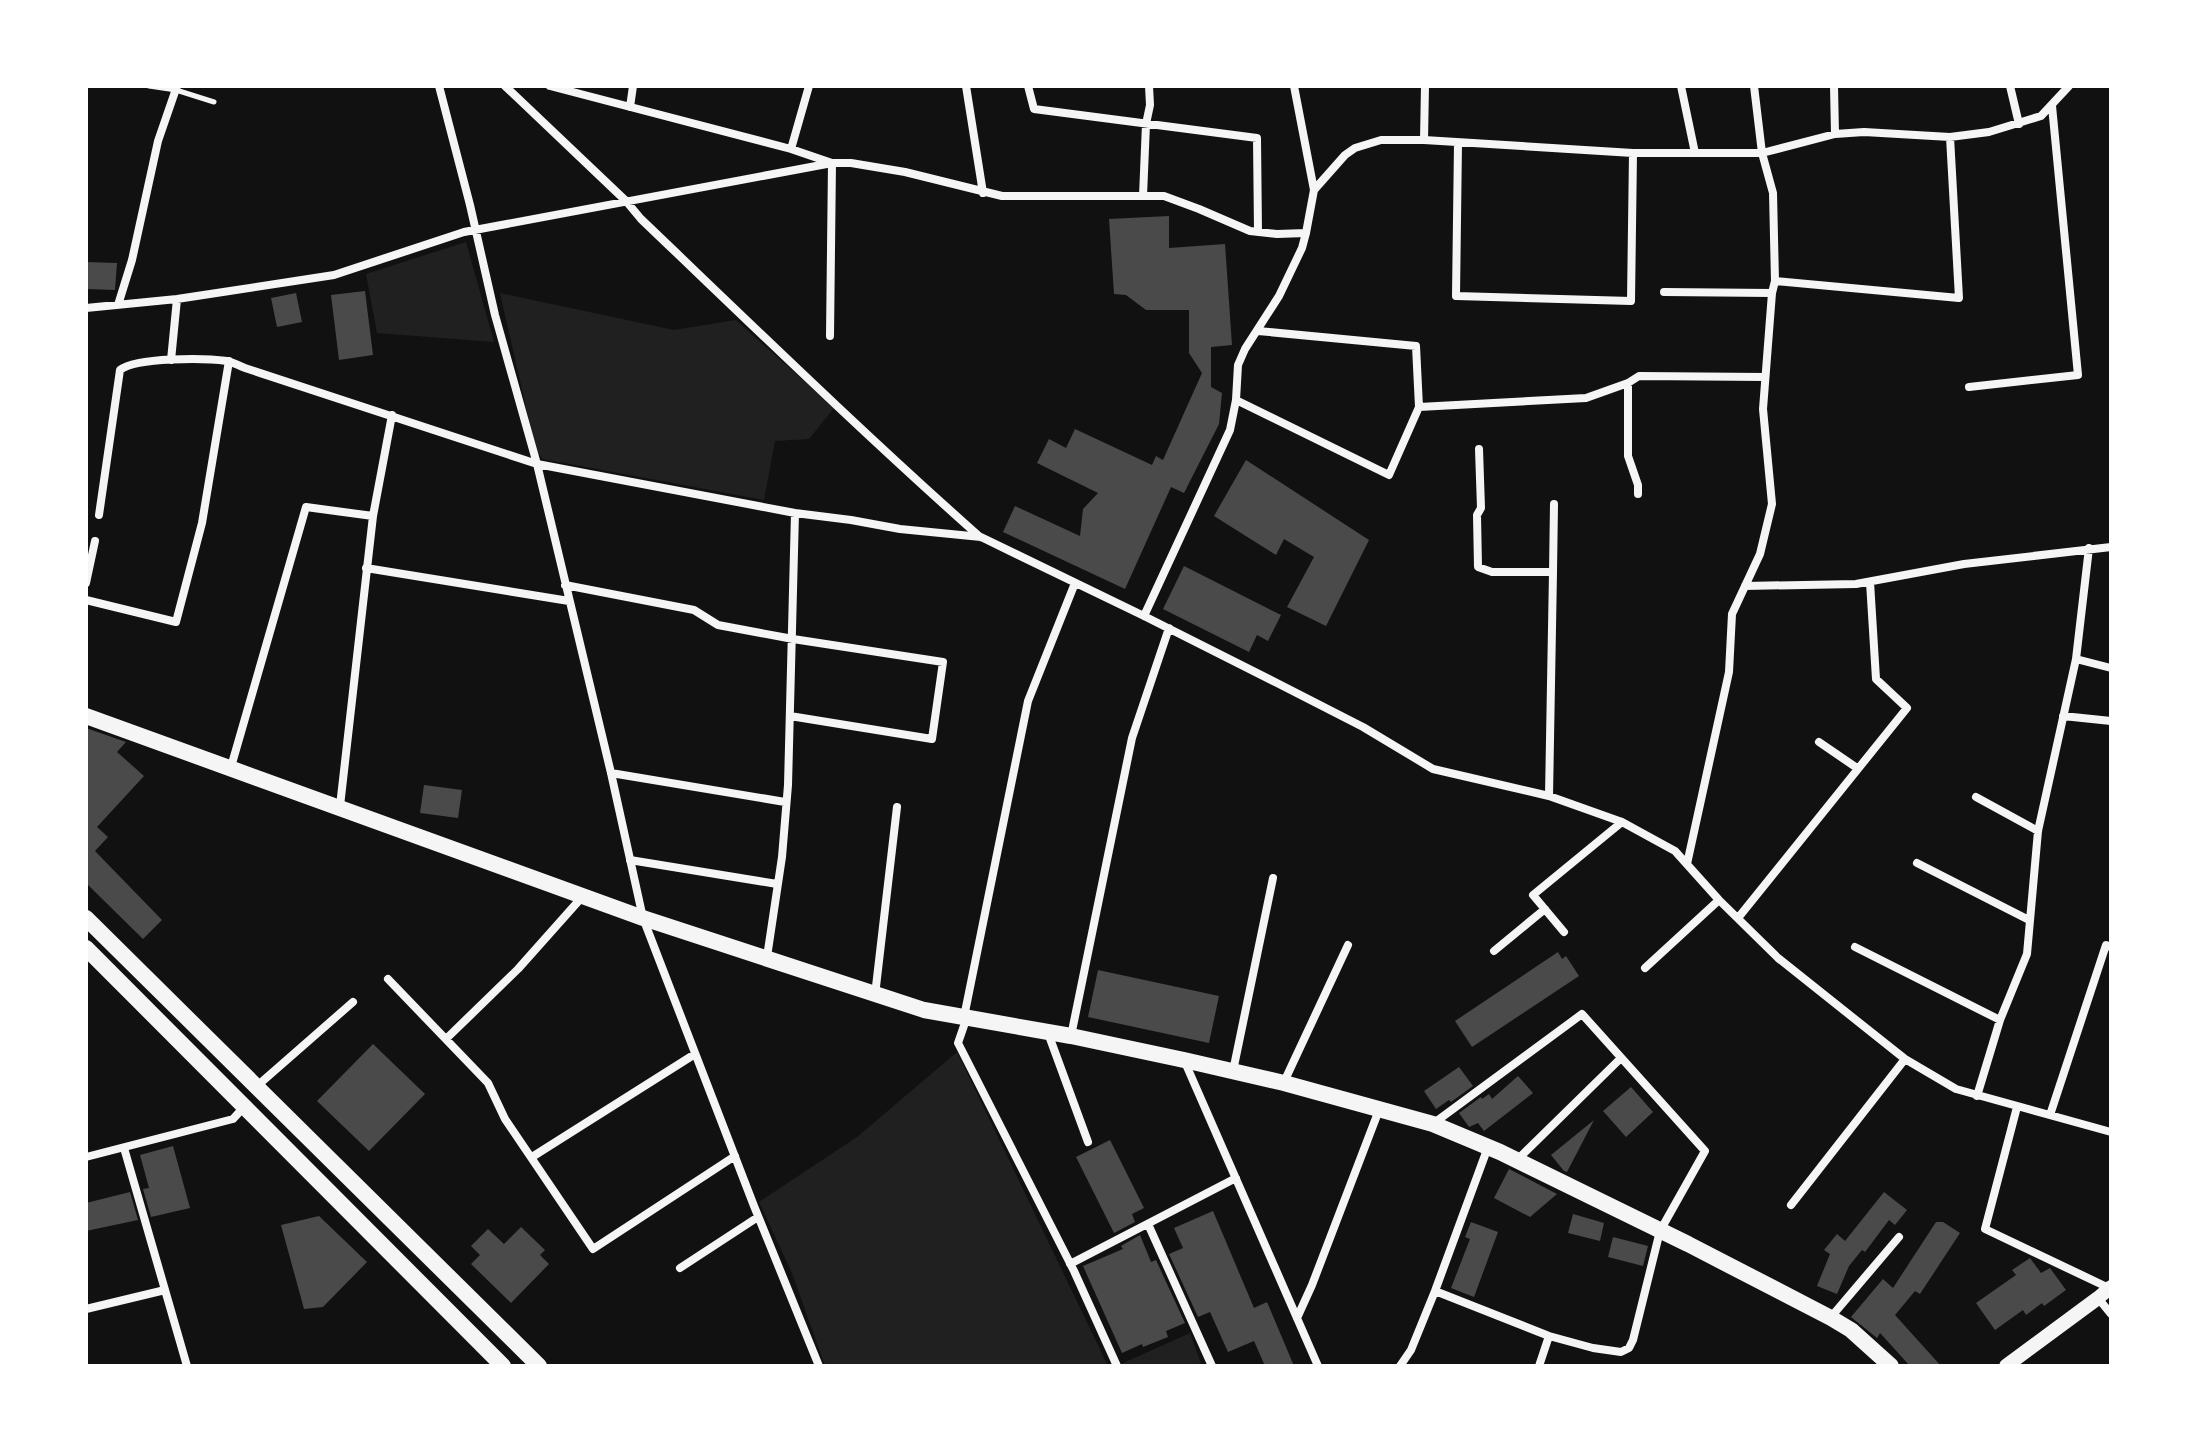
<svg xmlns="http://www.w3.org/2000/svg" width="2197" height="1452" font-family="'IBM Plex Serif',serif">
<rect width="100%" height="100%" fill="#111"/>
<path fill="#202020" d="M466 242 494 342 377 333 366 274Z
M500 293 674 330 736 320 834 408 809 439 775 441 764 500 543 459 536 451Z
M957 1052 1108 1366H825L792 1273 759 1202 857 1137Z
M1190 1333 1202 1366H1125L1123 1363Z"/>
<path fill="#4a4a4a" d="M1169 216V248L1225 244 1232 345 1211 347V387L1222 393 1219 424 1184 493 1171 487 1125 589 1003 532 1015 506 1080 536 1083 509 1098 493 1037 463 1049 439 1066 448 1075 429 1152 465 1156 456 1163 460 1202 373 1189 353V310H1146L1126 295 1114 294 1109 219Z
M86 262 117 263 115 290 86 289Z
M365 291 373 355 339 360 331 295Z
M296 293 302 322 277 327 271 298Z
M1246 460 1369 540 1326 626 1287 607 1314 557 1284 539 1276 555 1214 516Z
M1184 566 1281 615 1268 641 1257 635 1249 652 1163 609Z
M86 728 126 742 117 752 144 776 97 827 108 837 95 851 162 920 143 939 86 883Z
M424 785 462 790 458 818 420 813Z
M1558 952 1562 959 1566 956 1579 976 1472 1047 1455 1021Z
M1098 970 1219 996 1209 1043 1088 1017Z
M373 1044 425 1094 369 1151 317 1101Z
M1459 1067 1473 1086 1451 1102 1449 1100 1436 1109 1424 1091Z
M1518 1076 1533 1093 1484 1131 1478 1123 1469 1127 1459 1113 1481 1097 1482 1099 1489 1094 1492 1099Z
M1631 1087 1653 1112 1626 1137 1603 1111Z
M1594 1120 1567 1172 1564 1171 1551 1155Z
M1110 1140 1144 1208 1132 1214 1135 1222 1114 1233 1076 1157Z
M173 1146 190 1208 151 1217 143 1189 149 1188 140 1155Z
M1509 1169 1557 1194 1530 1217 1494 1198Z
M130 1192 138 1220 86 1231V1203Z
M1884 1192 1907 1210 1895 1225 1889 1220 1865 1252 1862 1250 1849 1266 1837 1294 1817 1286 1830 1254 1824 1250 1837 1234 1845 1241Z
M1213 1211 1254 1308 1267 1302 1294 1366H1265L1254 1341 1228 1352 1210 1312 1198 1317 1169 1254 1183 1248 1174 1228Z
M1573 1214 1604 1223 1600 1241 1568 1233Z
M319 1216 367 1262 323 1307 304 1309 281 1225Z
M1471 1222 1498 1232 1474 1297 1451 1288 1470 1239 1465 1237Z
M1936 1222H1943L1960 1233 1920 1294 1915 1291 1895 1315 1941 1366H1910L1880 1333 1877 1338 1851 1317 1883 1279 1893 1288Z
M521 1227 545 1250 540 1255 549 1264 511 1303 471 1264 480 1255 471 1246 488 1229 504 1244Z
M1140 1235 1151 1262 1156 1260 1185 1323 1166 1331 1168 1337 1143 1347 1142 1344 1122 1353 1083 1266 1123 1249 1121 1246Z
M1613 1237 1648 1246 1643 1266 1608 1257Z
M2030 1258 2041 1273 2050 1268 2066 1290 2044 1306 2042 1303 2026 1315 2023 1310 1995 1330 1976 1303 2016 1275 2012 1270Z"/>
<g fill="none" stroke-linecap="round" stroke-linejoin="round">
<path stroke="#f5f5f5" stroke-width="5" d="M149 86 176 90 214 102"/>
<path stroke="#f5f5f5" stroke-width="8" d="M439 86 470 205 495 315 537 464 611 773 643 918 754 1206 819 1366
M505 86 626 201 641 219C753 326 864 434 980 537
M550 86 791 149 832 163H851L905 172 1002 196H1164L1199 209 1250 231 1277 234 1306 233
M966 86 983 193
M1028 86 1034 109 1257 138 1258 232
M1681 86 1695 153
M1834 86 1835 134
M2010 86 2019 124
M630 107 633 86
M1424 140 1425 86
M1458 143 1456 296 1631 301 1633 153
M791 149 809 86
M1314 190 1345 155 1355 148 1381 140H1424L1633 153H1762L1835 134 1864 132 1950 137 1989 132 2041 116 2069 86
M1143 196 1146 124 1150 105 1149 86
M1775 281 1959 298 1950 137
M1664 292 1772 293
M118 305 132 260 158 141 177 86
M86 308 177 299 334 275 464 232 832 163 830 336
M171 360 177 299
M1628 383V456L1638 485V494
M1969 387 2078 375 2052 106
M1236 400 1389 475 1419 407 1416 346 1258 331
M1419 407 1586 398 1628 383 1639 376 1765 377
M1479 449 1481 508 1477 515 1478 567 1492 572H1553L1549 796
M99 515 120 370C137 357 205 358 227 361 233 362 239 366 245 368L537 464 795 513 851 520 900 529 981 537 1144 616 1277 683 1363 727 1433 769 1549 796 1622 822 1675 851 1719 900 1778 958 1905 1059 1956 1089 2111 1132
M366 568 569 601
M1553 572 1554 504
M86 583 95 541
M565 585 694 610 718 625 793 639 943 662 932 739 790 716
M1745 586 1856 584 1964 564 2111 547
M86 600 176 622 202 523 229 361
M1144 616 1230 430 1236 400 1238 365 1245 349 1279 296 1302 248 1306 233 1314 190 1294 86
M2076 659 2111 668
M2063 716 2111 721
M1819 742 1857 768
M231 767 306 507 373 516
M611 773 785 802
M1976 797 2038 831
M340 806 373 516 392 415
M630 860 777 884
M1917 863 2029 920
M1687 864 1729 672 1732 614 1760 554 1772 504 1763 409 1772 293 1775 281 1773 193 1762 153 1754 86
M1738 918 1907 708 1876 679 1870 582
M1564 932 1533 895 1622 822
M1855 947 2000 1020
M1494 951 1545 909
M767 957 782 857 788 785 795 513
M1645 968 1719 900
M388 979 488 1083 505 1119 593 1249 735 1156
M875 995 897 807
M964 1017 1028 701 1075 583
M967 1017 958 1043 1074 1271 1117 1366
M1048 1033 1088 1142
M1071 1036 1132 738 1169 628
M446 1039 518 969 583 896
M1184 1060 1318 1366
M1233 1071 1273 878
M1284 1082 1348 945
M257 1086 353 1002
M1977 1096 2000 1020 2027 954 2038 831 2076 659 2089 548
M2017 1107 1985 1229 2109 1288
M2050 1115 2106 945 2111 947
M1434 1123 1582 1014 1705 1151 1660 1231 1633 1340 1629 1348 1621 1352 1593 1348 1549 1336 1435 1291
M124 1148 187 1366
M86 1157 233 1119 244 1107
M532 1157 695 1054
M1517 1160 1621 1058
M1791 1205 1905 1059
M1148 1224 1212 1366
M1070 1264 1236 1178
M680 1268 758 1217
M2098 1298 2111 1314
M86 1309 165 1290
M1831 1317 1899 1237
M1297 1318 1312 1285 1379 1110
M1400 1366 1411 1350 1435 1291 1488 1147
M1539 1366 1549 1336"/>
<path stroke="#f5f5f5" stroke-width="14" d="M2006 1366 2098 1298 2111 1287"/>
<path stroke="#f5f5f5" stroke-width="16" d="M86 716 643 918 924 1010 1071 1036 1184 1060 1284 1083 1433 1124 1500 1152 1688 1244 1831 1318 1851 1330 1891 1366
M86 918 539 1366
M86 948 503 1366"/>
</g>
<rect width="2197" height="1452" fill="none" stroke="#ffffff" stroke-width="176"/>
</svg>
